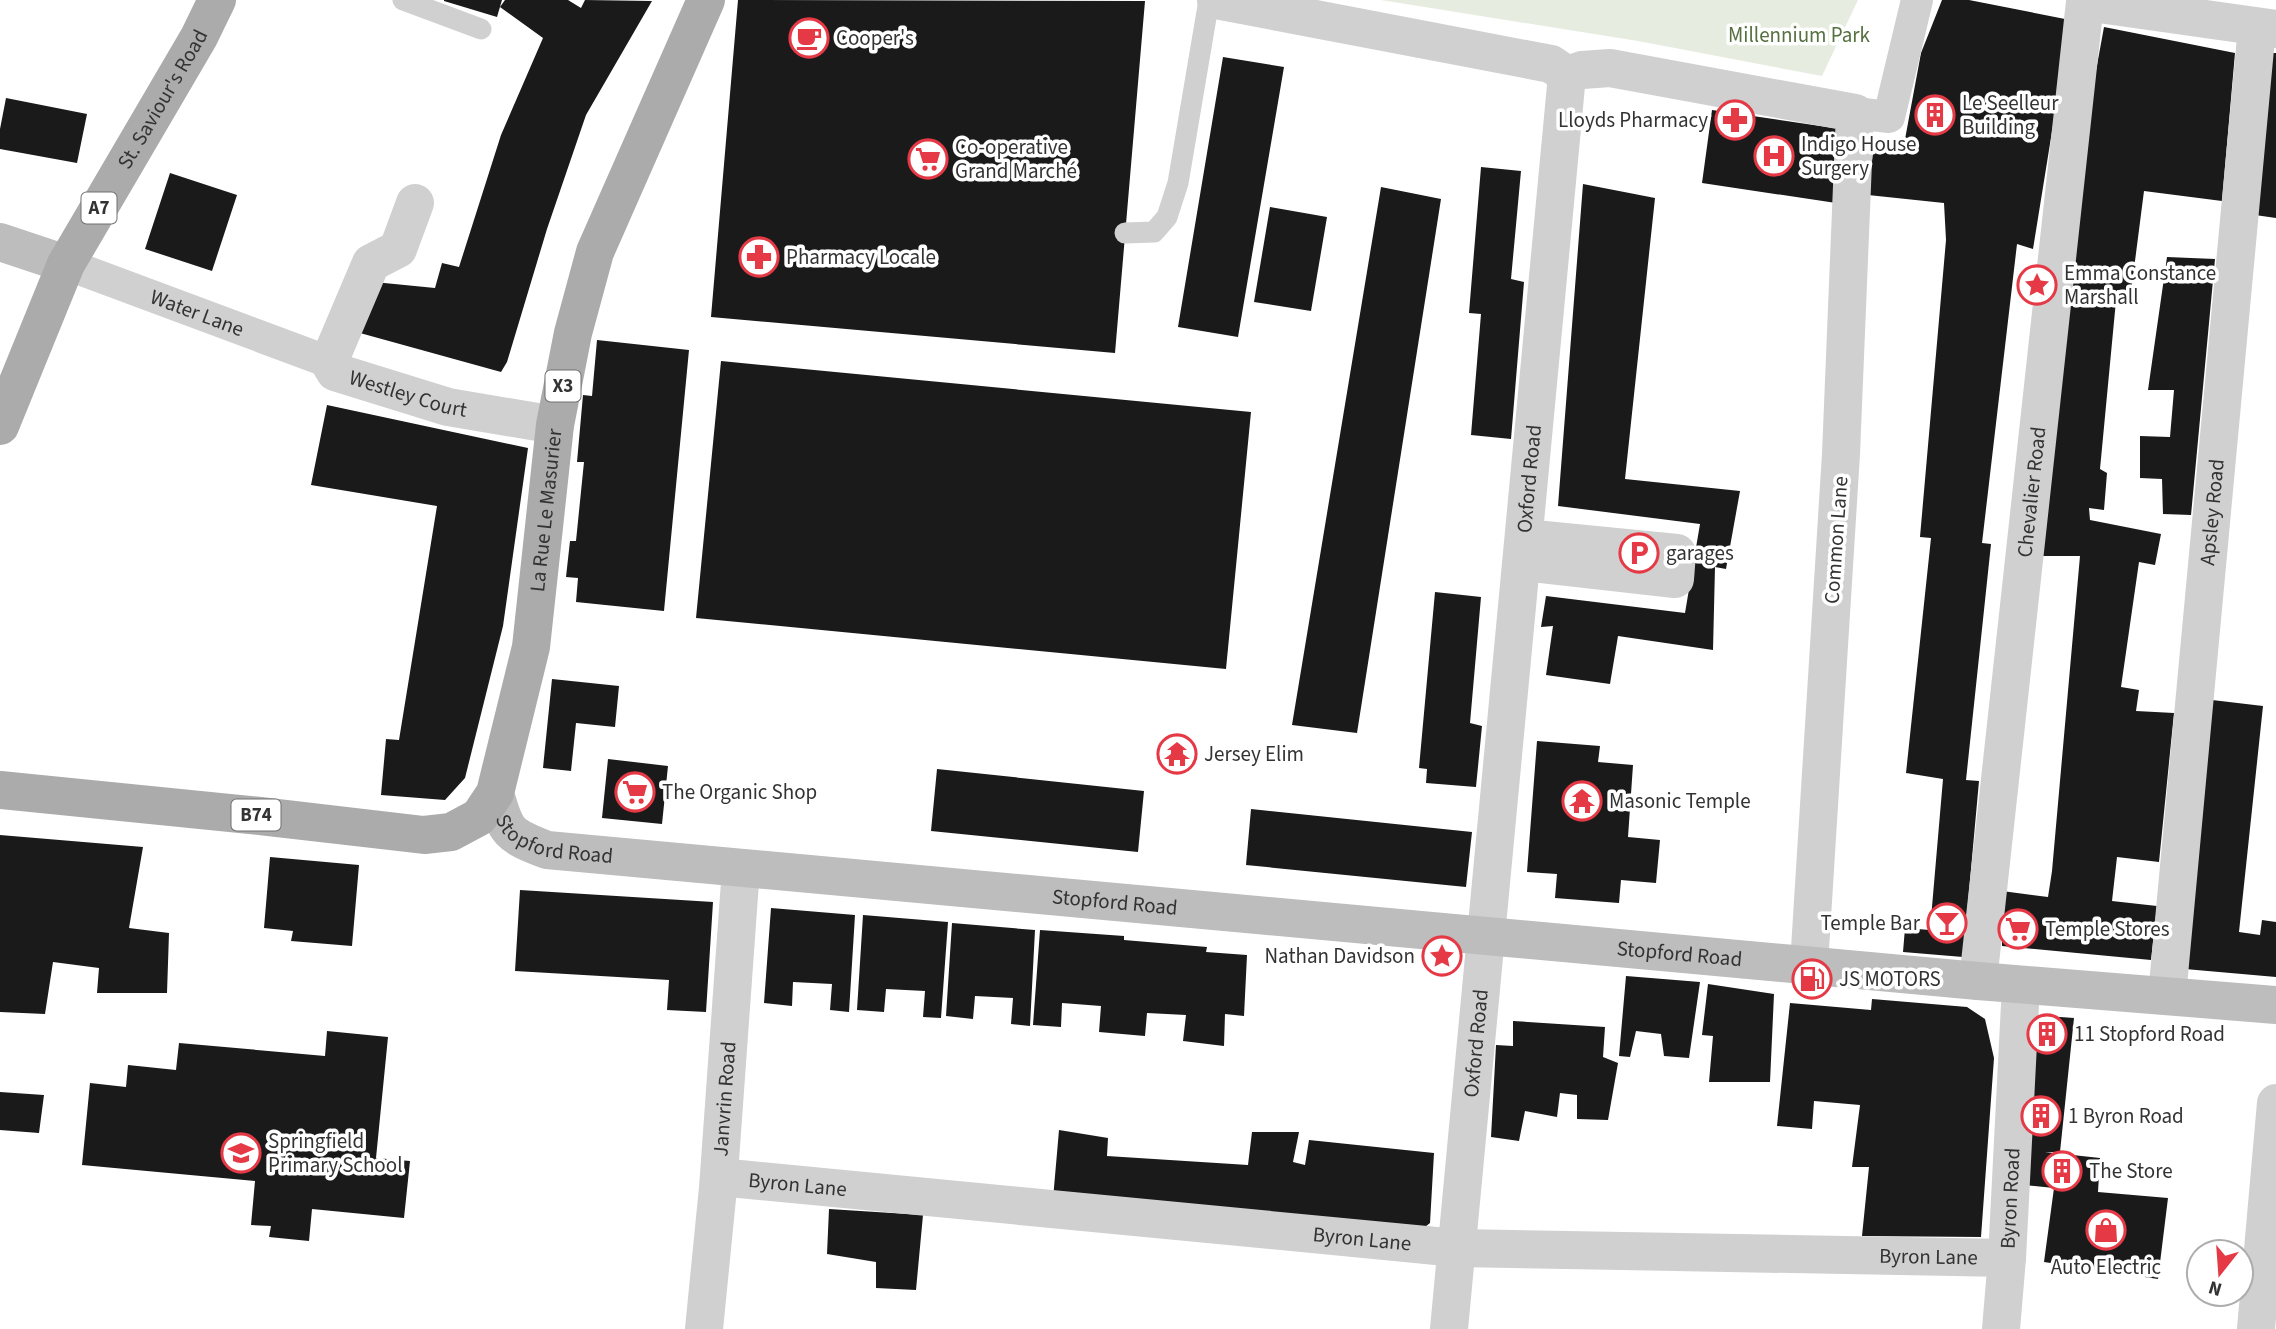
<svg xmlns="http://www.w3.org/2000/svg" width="2276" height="1329" font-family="'Source Sans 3',sans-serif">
<rect width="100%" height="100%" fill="#fff"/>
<path fill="#e6ecdf" d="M1381 0H1858L1822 76 1638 41Z"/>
<path fill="#1a1a1a" d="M502 0 497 17 444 1V0Z
M505 0H568L581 8 585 0 652 1 586 115 547 229 507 362 501 372 360 333 374 282 435 288 442 263 459 267 501 135 543 38 500 7Z
M738 0 1145 1 1115 353 711 317Z
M1942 0H1969L2070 20 2033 249 2017 244 1982 543 1991 544 1966 780 1979 781 1963 957 1903 952 1905 928 1930 930 1943 779 1906 773 1931 538 1920 537 1946 240 1944 203 1868 195 1874 144 1903 150 1921 53Z
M2104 27 2235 53 2222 201 2144 191 2131 292 2117 290 2100 469 2107 473 2104 510 2089 508 2090 520 2161 534 2155 565 2139 562 2121 687 2139 690 2136 711 2174 713 2159 862 2117 857 2112 901 2157 906 2151 960 2002 946V891L2048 897 2052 871 2080 556H2040L2087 120Z
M2271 53H2276V218L2255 215Z
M1223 57 1284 67 1238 337 1178 327Z
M6 98 87 114 77 163 0 149V129Z
M1712 110 1847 130 1836 203 1702 183Z
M1481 167 1521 171 1511 279 1524 282 1511 439 1471 435 1481 314 1469 313Z
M170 173 237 195 212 271 145 249Z
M1583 184 1655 198 1625 479 1740 491 1726 569 1715 567 1713 650 1618 636 1610 684 1546 675 1553 626 1541 627 1546 596 1685 613 1700 524 1558 506Z
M1381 187 1441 199 1357 733 1292 725Z
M1270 207 1327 217 1311 311 1254 302Z
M2167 257 2215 259 2191 515 2163 514 2162 479 2140 478V436L2170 437 2174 390H2148Z
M597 340 689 350 664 611 576 602 578 578 566 577 570 541H576L584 462H577L583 395 592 396Z
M721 361 1251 412 1226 669 696 618Z
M327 405 528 448 503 626 465 778 445 800 381 795 386 739 399 740 437 506 311 485Z
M1435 592 1481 597 1470 723 1482 726 1476 787 1426 783 1427 769 1419 768Z
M552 679 619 686 615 727 576 723 571 771 543 768Z
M2212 700 2263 706 2239 932 2260 935 2262 920 2276 922V977L2185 969Z
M1537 741 1600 746 1598 762 1633 765 1628 837 1660 840 1656 883 1621 880 1619 903 1555 898 1557 874 1527 872Z
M608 759 668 766 662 824 602 818Z
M937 769 1144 791 1138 852 931 831Z
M1251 809 1472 832 1466 887 1246 865Z
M0 835 143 847 129 928 169 933 167 993H97L99 968 53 962 45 1014 0 1012Z
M270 857 359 865 352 946 291 941 293 931 264 928Z
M520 890 713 902 706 1012 667 1010 669 980 515 971Z
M771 908 855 915 849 1012 830 1010 832 984 793 982 792 1006 764 1003Z
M863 915 948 922 941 1018 923 1017 925 991 886 989 884 1012 857 1010Z
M952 923 1035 930 1030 1026 1011 1024 1013 998 975 996 973 1019 946 1016Z
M1040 930 1124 936V940L1207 947 1206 952 1247 955 1244 1016 1225 1014 1224 1046 1183 1041 1186 1015 1147 1013 1145 1036 1099 1032 1101 1006 1062 1003 1061 1027 1033 1025Z
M1626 976 1700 982 1689 1058 1664 1056 1661 1034 1636 1031 1630 1057 1619 1056Z
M1708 984 1774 994 1770 1082H1709L1713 1036 1702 1035Z
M1872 999 1967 1007 1985 1019 1994 1058 1981 1237 1862 1236 1869 1167H1852L1860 1105 1814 1101 1812 1129 1777 1126 1790 1003 1871 1010Z
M2020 1014 2074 1018 2060 1152H2045L2100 1158 2098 1192 2168 1198 2158 1279 2044 1262 2054 1188 2024 1185Z
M1513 1021 1605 1027 1603 1057 1618 1063 1608 1120 1577 1119V1095L1560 1093 1557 1117 1525 1111 1519 1141 1491 1137 1496 1045 1513 1046Z
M327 1031 388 1037 376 1158 410 1161 404 1218 312 1209 309 1241 269 1237 271 1226 251 1225 255 1181 82 1165 90 1083 126 1087 128 1065 176 1070 179 1043 325 1056Z
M0 1092 44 1095 39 1133 0 1130Z
M1059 1130 1108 1138 1107 1156 1248 1165 1252 1132H1299L1293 1162 1305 1165 1309 1140 1434 1153 1430 1223 1420 1231 1053 1199Z
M829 1209 923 1215 916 1290 876 1288V1262L827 1254Z"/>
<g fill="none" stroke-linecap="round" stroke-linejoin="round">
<path stroke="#d0d0d0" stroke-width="21" d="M403 0 481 29
M1125 233 1154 232 1167 217 1178 183 1209 0"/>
<g stroke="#d0d0d0" stroke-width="32">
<path d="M1855 113 1889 117 1917 0"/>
<path id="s1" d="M66 264 329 362"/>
</g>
<g stroke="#d0d0d0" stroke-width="38">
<path d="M1216 0 1551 64 1567 75"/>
<path d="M1567 75 1582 70 1610 68 1855 113 1841 454 1809 965"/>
<path id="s2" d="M415 203 398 249 371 263 329 362 335 372 448 407 555 425"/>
<path d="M1522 562 1675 579 1677 553 1524 538"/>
<path id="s3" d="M1978 981 2085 2 2276 29"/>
<path id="s4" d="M2167 996 2257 27"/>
<path id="s5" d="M719 1177 1457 1248 2007 1258"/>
<path id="s6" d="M704 1329 718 1188 741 868"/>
<path id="s7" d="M1449 1329 1567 75"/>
<path id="s8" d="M2001 1329 2007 1258 2021 985"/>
<path d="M2256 1329 2276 1103"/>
</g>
<g stroke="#bdbdbd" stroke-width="38">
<path d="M0 242 66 264"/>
<path id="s9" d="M495 793C506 833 508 835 547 850L1978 981 2276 1005"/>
</g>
<g stroke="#ababab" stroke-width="38">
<path id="s10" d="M0 426 66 264 199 37 217 0"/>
<path id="s11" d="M0 790 260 816 424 835 451 832 479 817 495 793 531 647 555 425 573 333 595 252 706 0"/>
</g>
</g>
<defs>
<g id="cafe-ring" transform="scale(2.0125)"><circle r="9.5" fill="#fff" stroke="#e63946" stroke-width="1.5"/><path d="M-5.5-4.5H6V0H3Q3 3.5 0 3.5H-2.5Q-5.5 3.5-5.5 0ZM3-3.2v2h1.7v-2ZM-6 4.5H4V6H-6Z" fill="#e63946"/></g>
<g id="building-ring" transform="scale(2.0125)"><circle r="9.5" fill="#fff" stroke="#e63946" stroke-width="1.5"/><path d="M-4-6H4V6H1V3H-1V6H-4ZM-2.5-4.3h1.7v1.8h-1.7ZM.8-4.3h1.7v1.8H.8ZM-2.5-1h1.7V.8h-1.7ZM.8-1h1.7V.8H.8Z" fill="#e63946"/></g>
<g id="pharmacy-ring" transform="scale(2.0125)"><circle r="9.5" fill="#fff" stroke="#e63946" stroke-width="1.5"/><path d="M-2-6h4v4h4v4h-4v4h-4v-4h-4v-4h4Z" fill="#e63946"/></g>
<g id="hospital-ring" transform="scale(2.0125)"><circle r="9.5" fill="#fff" stroke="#e63946" stroke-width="1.5"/><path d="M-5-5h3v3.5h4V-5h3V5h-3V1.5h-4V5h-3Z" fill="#e63946"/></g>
<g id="supermarket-ring" transform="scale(2.0125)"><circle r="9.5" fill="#fff" stroke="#e63946" stroke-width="1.5"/><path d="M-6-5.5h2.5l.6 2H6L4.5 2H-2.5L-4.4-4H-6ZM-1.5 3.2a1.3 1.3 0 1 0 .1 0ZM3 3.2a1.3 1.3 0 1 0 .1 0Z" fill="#e63946"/></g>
<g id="sight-ring" transform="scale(2.0125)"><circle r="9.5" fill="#fff" stroke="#e63946" stroke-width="1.5"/><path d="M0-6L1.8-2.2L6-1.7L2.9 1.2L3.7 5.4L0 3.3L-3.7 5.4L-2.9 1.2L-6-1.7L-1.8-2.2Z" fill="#e63946"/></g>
<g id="parking-ring" transform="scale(2.0125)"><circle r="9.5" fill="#fff" stroke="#e63946" stroke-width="1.5"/><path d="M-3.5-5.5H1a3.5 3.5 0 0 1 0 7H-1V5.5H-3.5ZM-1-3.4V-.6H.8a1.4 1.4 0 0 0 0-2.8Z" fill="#e63946"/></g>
<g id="temple-ring" transform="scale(2.0125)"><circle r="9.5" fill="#fff" stroke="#e63946" stroke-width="1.5"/><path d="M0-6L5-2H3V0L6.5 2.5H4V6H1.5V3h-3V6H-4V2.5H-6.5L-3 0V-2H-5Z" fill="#e63946"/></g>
<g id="bar-ring" transform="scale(2.0125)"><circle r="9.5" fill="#fff" stroke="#e63946" stroke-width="1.5"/><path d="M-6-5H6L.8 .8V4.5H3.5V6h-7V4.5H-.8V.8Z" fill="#e63946"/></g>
<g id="fuel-ring" transform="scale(2.0125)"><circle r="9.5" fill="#fff" stroke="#e63946" stroke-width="1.5"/><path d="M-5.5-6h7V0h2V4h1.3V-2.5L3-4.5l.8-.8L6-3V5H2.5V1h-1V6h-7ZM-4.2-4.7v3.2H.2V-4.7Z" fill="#e63946"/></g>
<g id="school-ring" transform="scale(2.0125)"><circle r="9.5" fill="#fff" stroke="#e63946" stroke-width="1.5"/><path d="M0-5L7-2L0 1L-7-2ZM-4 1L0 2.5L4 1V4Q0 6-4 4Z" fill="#e63946"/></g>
<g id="shop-ring" transform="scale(2.0125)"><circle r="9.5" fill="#fff" stroke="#e63946" stroke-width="1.5"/><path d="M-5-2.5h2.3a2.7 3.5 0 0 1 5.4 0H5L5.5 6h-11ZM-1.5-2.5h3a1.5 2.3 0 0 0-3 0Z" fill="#e63946"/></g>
</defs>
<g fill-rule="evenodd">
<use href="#cafe-ring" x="809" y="38"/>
<use href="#building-ring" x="1935" y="115"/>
<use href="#pharmacy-ring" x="1735" y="120"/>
<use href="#hospital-ring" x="1774" y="156"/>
<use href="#supermarket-ring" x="928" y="159"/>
<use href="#pharmacy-ring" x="759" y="257"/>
<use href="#sight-ring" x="2037" y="285"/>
<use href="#parking-ring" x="1639" y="553"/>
<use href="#temple-ring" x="1177" y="754"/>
<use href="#supermarket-ring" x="635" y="792"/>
<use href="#temple-ring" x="1582" y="801"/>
<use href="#bar-ring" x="1947" y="923"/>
<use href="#supermarket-ring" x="2018" y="929"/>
<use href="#sight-ring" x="1442" y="956"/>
<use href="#fuel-ring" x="1812" y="979"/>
<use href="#building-ring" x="2047" y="1034"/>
<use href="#building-ring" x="2041" y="1116"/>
<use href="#school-ring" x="241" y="1153"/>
<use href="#building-ring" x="2062" y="1171"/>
<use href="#shop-ring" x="2106" y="1230"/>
</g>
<g text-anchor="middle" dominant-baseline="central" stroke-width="7" stroke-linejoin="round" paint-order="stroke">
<g fill="#fff" stroke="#707070" stroke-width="2">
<rect x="81.5" y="192.5" width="35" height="31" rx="5"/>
<rect x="545.5" y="370.5" width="35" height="31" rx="5"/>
<rect x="231.5" y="799.5" width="49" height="31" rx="5"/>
</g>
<g font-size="19" font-weight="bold" fill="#333">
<text x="99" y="208">A7</text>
<text x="563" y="386">X3</text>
<text x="256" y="815">B74</text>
</g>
<g font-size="21" fill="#56703f" stroke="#fff">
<text x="1799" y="35">Millennium Park</text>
</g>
<g font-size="21" fill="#333" stroke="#fff" text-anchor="start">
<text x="836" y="38">Cooper's</text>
<text x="1962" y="103">Le Seelleur<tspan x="1962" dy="24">Building</tspan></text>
<text x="1708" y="120" text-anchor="end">Lloyds Pharmacy</text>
<text x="1801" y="144">Indigo House<tspan x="1801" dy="24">Surgery</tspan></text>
<text x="955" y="147">Co-operative<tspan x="955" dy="24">Grand Marché</tspan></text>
<text x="786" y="257">Pharmacy Locale</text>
<text x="2064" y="273">Emma Constance<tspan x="2064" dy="24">Marshall</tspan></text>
<text x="1666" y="553">garages</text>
<text x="1204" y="754">Jersey Elim</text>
<text x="662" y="792">The Organic Shop</text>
<text x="1609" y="801">Masonic Temple</text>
<text x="1920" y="923" text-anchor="end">Temple Bar</text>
<text x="2045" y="929">Temple Stores</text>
<text x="1415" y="956" text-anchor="end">Nathan Davidson</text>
<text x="1839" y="979">JS MOTORS</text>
<text x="2074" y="1034">11 Stopford Road</text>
<text x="2068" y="1116">1 Byron Road</text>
<text x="268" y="1141">Springfield<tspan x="268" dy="24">Primary School</tspan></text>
<text x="2089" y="1171">The Store</text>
<text x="2106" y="1267" text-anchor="middle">Auto Electric</text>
</g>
<g font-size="21" fill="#333" stroke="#fff">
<text stroke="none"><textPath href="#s10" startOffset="366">St. Saviour's Road</textPath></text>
<text stroke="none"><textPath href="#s1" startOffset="140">Water Lane</textPath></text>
<text stroke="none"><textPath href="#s2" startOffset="275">Westley Court</textPath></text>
<text stroke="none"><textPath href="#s7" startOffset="854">Oxford Road</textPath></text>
<text stroke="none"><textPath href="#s3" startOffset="492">Chevalier Road</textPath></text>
<text stroke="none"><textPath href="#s11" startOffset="802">La Rue Le Masurier</textPath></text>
<text stroke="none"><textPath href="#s4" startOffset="486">Apsley Road</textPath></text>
<text transform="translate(1836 540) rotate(-86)">Common Lane</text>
<text stroke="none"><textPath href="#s9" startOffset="86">Stopford Road</textPath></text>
<text stroke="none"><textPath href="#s9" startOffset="653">Stopford Road</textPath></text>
<text stroke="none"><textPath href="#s9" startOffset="1220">Stopford Road</textPath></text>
<text stroke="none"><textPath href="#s7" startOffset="287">Oxford Road</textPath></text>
<text stroke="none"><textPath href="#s6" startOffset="231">Janvrin Road</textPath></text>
<text stroke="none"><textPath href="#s5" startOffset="79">Byron Lane</textPath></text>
<text stroke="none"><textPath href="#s8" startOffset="131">Byron Road</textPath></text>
<text stroke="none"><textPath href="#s5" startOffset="646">Byron Lane</textPath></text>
<text stroke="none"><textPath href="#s5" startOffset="1213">Byron Lane</textPath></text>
</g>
</g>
<g transform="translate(2220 1273) rotate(197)"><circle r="33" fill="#ffffff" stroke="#adadad" stroke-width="2"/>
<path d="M0-5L12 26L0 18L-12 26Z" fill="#e63946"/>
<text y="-10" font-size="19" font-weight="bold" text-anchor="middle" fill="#333333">N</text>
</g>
</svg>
